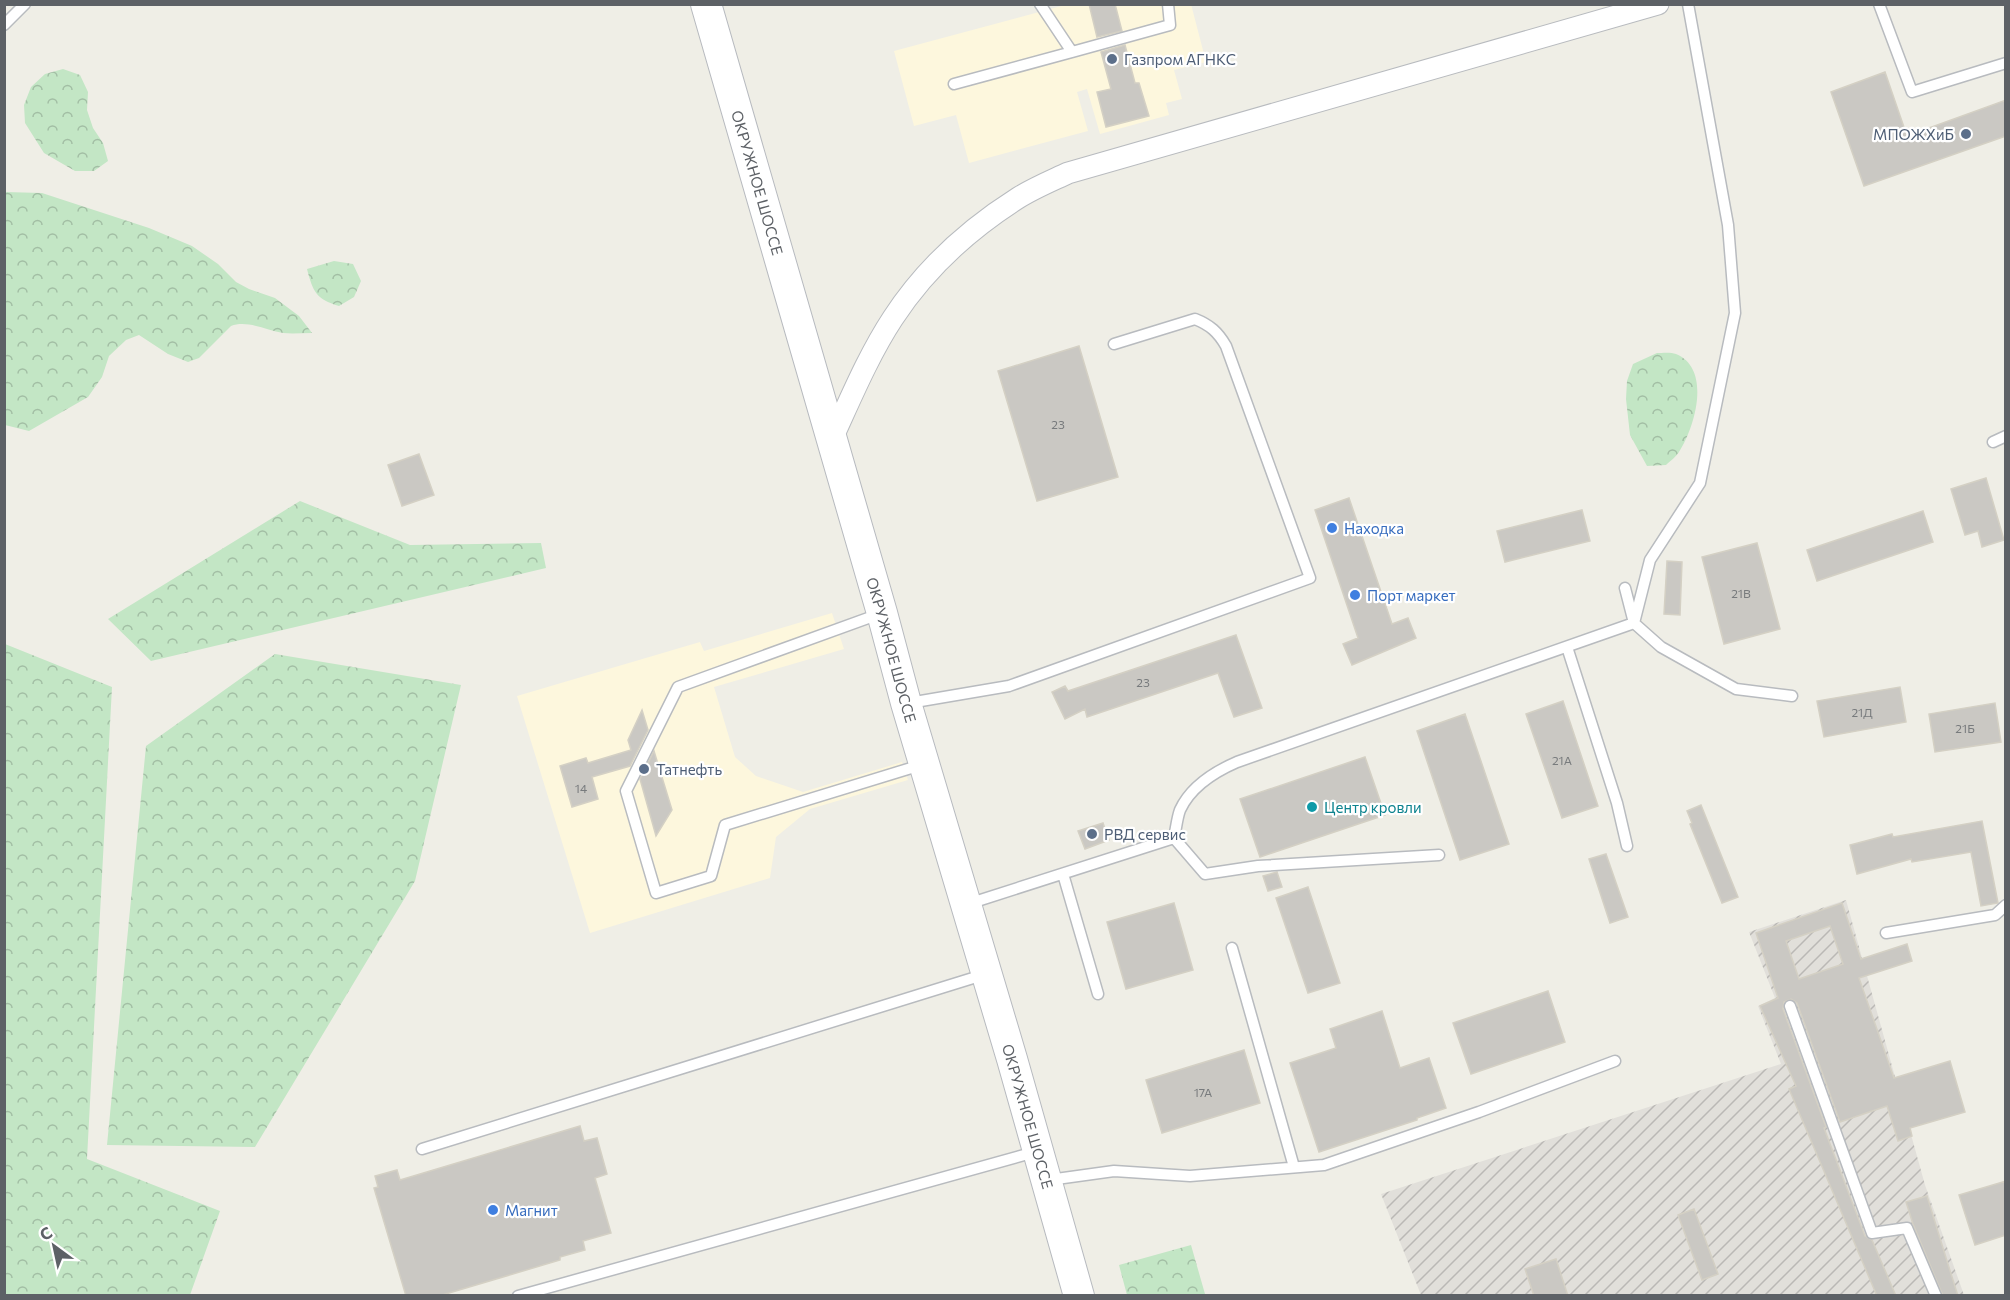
<svg xmlns="http://www.w3.org/2000/svg" width="2010" height="1300" font-family="Commissioner,sans-serif">
<defs>
<pattern id="industrial-furrows" width="10" height="10" patternUnits="userSpaceOnUse" patternTransform="scale(1.5)"><rect width="10" height="10" fill="#e1dfda"/><path d="M-1 1l2-2M0 10L10 0M9 11l2-2" fill="none" stroke="#bab8b5"/></pattern>
<pattern id="forest-crowns" width="20" height="18" patternUnits="userSpaceOnUse" patternTransform="scale(1.5)"><rect width="20" height="18" fill="#c3e6c5"/><path d="M2 6a3 3 0 1 1 6 0M12 15a3 3 0 1 1 6 0" fill="none" stroke="#a2bea4"/></pattern>
</defs>
<rect width="100%" height="100%" fill="#efeee6"/>
<path fill="#fdf7dd" d="M1191 4 1206 62 1174 70 1182 99 1166 103 1169 115 1100 134 1087 89 1077 92 1088 131 969 163 956 115 914 126 894 51 1065 5Z
M832 613 844 649 714 687 735 757 756 776 803 792 902 762 908 780 810 809 776 837 770 878 590 933 517 696 700 642 704 651Z"/>
<path fill="url(#industrial-furrows)" d="M1846 900 1925 1185 1964 1295H1421L1381 1194 1781 1064 1758 1006 1775 998 1749 932Z"/>
<path fill="url(#forest-crowns)" d="M63 69 80 75 88 92 87 110 93 128 103 143 108 161 94 171H75L44 153 25 123 24 105 31 87 45 74Z
M5 192 42 193 149 228 192 246 218 264 236 282 249 289 275 298 299 316 312 333C302 333 292 334 283 333 266 330 247 320 231 326L199 358 188 362 168 354 139 335 126 340 109 356 102 377 88 397 29 431 5 425Z
M334 261 353 264 361 281 354 297 339 306C316 299 313 292 307 269Z
M1657 353C1662 353 1671 352 1676 354 1712 369 1695 427 1679 452 1676 457 1670 461 1666 465L1647 466 1630 435 1626 399 1627 381 1633 364Z
M300 501 410 545 541 543 546 568 151 661 108 619Z
M5 644 112 687 87 1159 220 1211 190 1295H5Z
M275 654 461 685 415 881 255 1147 107 1145 146 746Z
M1191 1245 1205 1294 1127 1295 1119 1265Z"/>
<path fill="#cac8c3" stroke="#d4d0c4" stroke-width="1.5" fill-rule="evenodd" d="M1089 4H1115L1122 31 1097 37Z
M1125 45 1135 83H1139L1149 116 1106 127 1097 92 1111 89 1101 52Z
M1885 72 1907 136 2006 100V136L1864 186 1831 92Z
M1079 346 1118 477 1037 501 998 371Z
M419 454 434 495 402 506 388 465Z
M1986 478 2004 540 1982 547 1978 531 1965 535 1951 489Z
M1349 498 1392 624 1408 618 1416 638 1352 665 1343 644 1358 638 1315 510Z
M1582 510 1590 541 1505 562 1497 531Z
M1923 511 1933 542 1817 581 1807 550Z
M1757 543 1780 629 1724 644 1702 557Z
M1667 561 1682 562 1680 615 1664 614Z
M1236 635 1262 708 1234 717 1218 673 1087 717 1085 709 1065 719 1052 692 1065 686 1068 691Z
M1900 687 1906 722 1824 737 1817 701Z
M1563 701 1598 806 1562 818 1526 714Z
M1995 703 2001 742 1935 752 1929 714Z
M642 710 648 730 630 766 592 777 598 799 572 807 560 766 586 758 588 763 631 750 628 740Z
M1465 714 1509 844 1460 860 1417 731Z
M654 751 672 810 656 836 640 779Z
M1365 757 1385 815 1260 857 1240 799Z
M1701 805 1738 897 1722 903 1690 824 1692 823 1687 811Z
M1982 821 1998 903 1981 906 1971 852 1912 862 1911 859 1857 874 1850 845 1892 834 1893 837Z
M1103 823 1109 840 1085 849 1078 831Z
M1606 854 1628 917 1610 923 1589 859Z
M1277 872 1282 887 1268 891 1263 876Z
M1308 887 1340 983 1308 993 1276 898Z
M1174 903 1193 970 1126 989 1107 922Z
M1842 903 1861 959 1907 944 1912 961 1859 978 1894 1078 1950 1061 1965 1112 1910 1128 1912 1136 1898 1141 1887 1106 1840 1122 1797 1003 1791 999 1784 1002 1783 1009 1826 1127 1824 1128 1865 1236 1872 1240 1896 1296H1877L1789 1089 1796 1086 1760 1006 1778 998 1756 933ZM1830 926 1843 964 1799 979 1786 941Z
M1548 991 1565 1042 1471 1074 1453 1023Z
M1382 1011 1400 1068 1429 1058 1446 1108 1417 1118V1120L1319 1152 1290 1063 1336 1048 1330 1029Z
M1244 1050 1260 1103 1162 1133 1146 1080Z
M580 1126 584 1141 597 1138 607 1174 595 1178 611 1233 583 1241 585 1250 560 1257V1260L439 1296H406L374 1188 378 1187 375 1176 397 1170 400 1180Z
M2006 1181V1235L1975 1245 1959 1195Z
M1927 1196 1947 1261 1958 1296H1943L1913 1224 1906 1202Z
M1694 1209 1718 1274 1702 1280 1678 1215Z
M1556 1259 1568 1296H1534L1525 1269Z"/>
<g fill="none" stroke-linecap="round" stroke-linejoin="round">
<g stroke="#b8bbbf" stroke-width="13">
<path id="lane" d="M1040 4 1072 52 1170 25 1168 4
M1879 4 1912 92 2006 63
M4 25 25 4
M954 84 1072 52
M1993 442 2006 436
M1625 588 1634 623 1661 647 1736 689 1792 696
M882 613 678 687 626 791 656 893 711 876 725 825 921 765
M1634 623 1650 560 1700 483 1735 313 1728 225 1688 4
M1567 647 1617 803 1627 846
M909 703 1009 686 1310 578 1226 346C1218 332 1210 325 1195 319L1114 344
M1174 838 1205 874 1258 866 1439 855
M1063 874 1098 994
M968 904 1174 838C1176 829 1177 818 1180 810 1191 786 1214 772 1237 762L1634 623
M1886 933 1995 915 2006 905
M1232 948 1294 1167
M1790 1006 1872 1233 1907 1228 1936 1296
M422 1149 986 974
M1049 1180 1114 1171 1190 1176 1324 1165 1479 1112 1615 1061
M518 1296 1035 1152"/>
</g>
<g stroke="#b8bbbf" stroke-width="23">
<path id="street" d="M831 441C850 400 868 356 893 318 925 269 969 229 1018 198 1034 188 1051 181 1068 173L1658 4"/>
</g>
<g stroke="#b7babf" stroke-width="32">
<g id="secondary">
<path id="s1" d="M706 4 882 613 906 703 1012 1059 1079 1296"/>
</g>
</g>
<use href="#lane" stroke="#fff" stroke-width="10"/>
<use href="#street" stroke="#fff" stroke-width="21"/>
<use href="#secondary" stroke="#fff" stroke-width="30"/>
</g>
<g fill="#5c6f8a" stroke="#fff" stroke-width="2">
<circle cx="1112" cy="59" r="6"/>
<circle cx="1966" cy="134" r="6"/>
<circle cx="644" cy="769" r="6"/>
<circle cx="1092" cy="834" r="6"/>
</g>
<g fill="#3f7fe0" stroke="#fff" stroke-width="2">
<circle cx="1332" cy="528" r="6"/>
<circle cx="1355" cy="595" r="6"/>
<circle cx="493" cy="1210" r="6"/>
</g>
<circle fill="#0f9aa8" stroke="#fff" stroke-width="2" cx="1312" cy="807" r="6"/>
<g text-anchor="middle" dominant-baseline="central" stroke-width="4.5" stroke-linejoin="round" paint-order="stroke">
<g font-size="12" fill="#787b7d">
<text x="1058" y="424">23</text>
<text x="1741" y="593">21В</text>
<text x="1143" y="682">23</text>
<text x="1862" y="712">21Д</text>
<text x="1965" y="728">21Б</text>
<text x="1562" y="760">21А</text>
<text x="581" y="788">14</text>
<text x="1203" y="1092">17А</text>
</g>
<g font-size="15" fill="#4e5e75" stroke="#fff" text-anchor="start">
<text x="1124" y="59">Газпром АГНКС</text>
<text x="1954" y="134" text-anchor="end">МПОЖХиБ</text>
<text x="656" y="769">Татнефть</text>
<text x="1104" y="834">РВД сервис</text>
</g>
<g font-size="15" fill="#5d6166" stroke="#fff">
<text stroke="none"><textPath href="#s1" startOffset="186">ОКРУЖНОЕ ШОССЕ</textPath></text>
<text stroke="none"><textPath href="#s1" startOffset="672">ОКРУЖНОЕ ШОССЕ</textPath></text>
<text stroke="none"><textPath href="#s1" startOffset="1158">ОКРУЖНОЕ ШОССЕ</textPath></text>
</g>
<g font-size="15" fill="#366cbe" stroke="#fff" text-anchor="start">
<text x="1344" y="528">Находка</text>
<text x="1367" y="595">Порт маркет</text>
<text x="505" y="1210">Магнит</text>
</g>
<g font-size="15" fill="#0d838f" stroke="#fff" text-anchor="start">
<text x="1324" y="807">Центр кровли</text>
</g>
</g>
<rect width="2010" height="1300" fill="none" stroke="#5d6166" stroke-width="12"/>
<g transform="translate(54 1246) rotate(327)" stroke="#ffffff" stroke-width="4.5" paint-order="stroke">
<path d="M0-4.5L10 22L0 15L-10 22Z" fill="#5d6166"/>
<text y="-9" font-size="16" font-weight="bold" text-anchor="middle" fill="#5d6166">С</text>
</g>
</svg>
